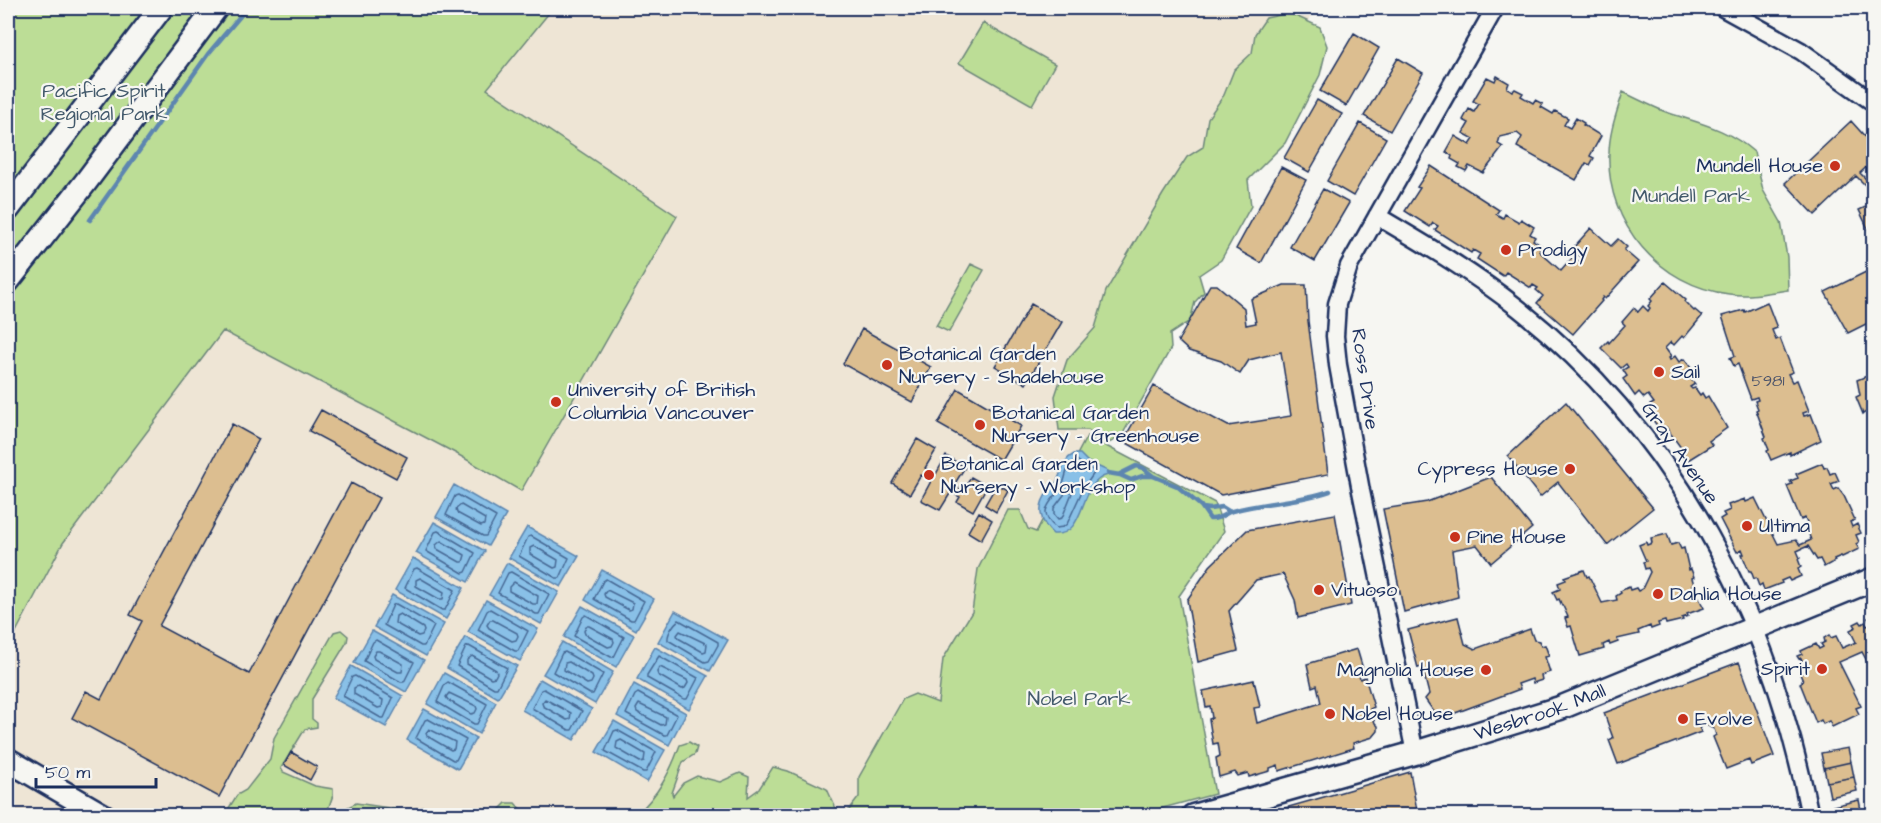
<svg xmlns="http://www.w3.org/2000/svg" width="1881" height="823" font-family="'Architects Daughter',sans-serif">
<rect width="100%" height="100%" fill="#f6f6f2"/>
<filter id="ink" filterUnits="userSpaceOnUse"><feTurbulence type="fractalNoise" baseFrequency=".0167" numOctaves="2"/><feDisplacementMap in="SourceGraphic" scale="12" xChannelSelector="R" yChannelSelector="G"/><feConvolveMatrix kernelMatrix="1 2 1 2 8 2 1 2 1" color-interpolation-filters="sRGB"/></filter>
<g filter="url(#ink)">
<path fill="#eee5d5" d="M306 8H1315L885 815 8 816V368Z"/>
<path fill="#bcdd96" stroke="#6c867a" stroke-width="1.5" d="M8 8H553L487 89 677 216 521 491 457 454 223 331 63 543 8 647Z
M1289 13 1320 27 1327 46 1320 75 1285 143 1248 180 1251 206 1221 260 1199 275 1204 292 1195 302 1190 321 1170 334 1171 348 1121 437 1109 443 1088 430H1059L1055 396 1067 360 1095 328 1106 291 1163 194 1187 157 1203 147 1208 118 1224 95 1234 70 1252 53 1255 34 1266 18Z
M983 23 1055 64 1032 105 959 63Z
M1623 92C1637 99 1651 106 1666 112 1698 123 1727 128 1754 152L1763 190 1781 222 1787 257 1788 290C1769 293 1748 297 1729 294 1660 286 1606 224 1609 154 1609 132 1617 112 1623 92Z
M971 264 984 270 949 332 936 326Z
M1087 436 1215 503 1224 531 1179 596 1215 794 1137 815 850 816 849 810 859 797V777L903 699 915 694 938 703 943 659 972 612 978 569 1008 510H1020L1028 529 1036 532Z
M341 630 348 636 347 642 312 699V719L317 723V727L305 729 281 768 283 772 315 786 333 789V795L326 815 227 816V811L237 795 246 790 270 759 274 738 334 632Z
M689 742 697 747 695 754 683 762 672 793 673 796 683 783 697 776 720 782 740 773 749 777 748 797 759 789 773 767 788 771 827 789 838 813 836 816 636 815C658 795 670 773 680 745Z
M356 803 402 810 434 806 470 815 498 811 506 803H515L523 812 578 815H340L344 809Z"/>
<path fill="#89c0e7" stroke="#5d86b0" stroke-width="1.5" d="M1074 454H1080L1088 462 1108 471V475C1077 482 1088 537 1053 534 1040 522 1036 507 1048 492 1051 489 1055 486 1057 481 1063 470 1061 461 1074 454Z
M454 485 506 515 488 546 436 517Z
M434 522 485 551 468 582 416 553Z
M527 527 579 556 561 587 509 558Z
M413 558 464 588 446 619 395 590Z
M507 563 559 592 541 624 489 595Z
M602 570 654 599 636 630 585 600Z
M392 595 444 624 426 656 374 627Z
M486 600 538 629 520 661 468 632Z
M582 606 634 635 616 667 564 637Z
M675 611 728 640 710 671 658 642Z
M372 631 424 660 406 692 354 663Z
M465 637 517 666 498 698 447 668Z
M562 642 613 672 595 704 543 674Z
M655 647 708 676 689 709 637 679Z
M351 666 403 696 386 727 333 698Z
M444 673 496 702 479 734 427 704Z
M540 679 592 709 574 740 522 710Z
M634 684 686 713 669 745 617 716Z
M424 709 476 738 458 769 407 740Z
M614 721 665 750 647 782 596 752Z"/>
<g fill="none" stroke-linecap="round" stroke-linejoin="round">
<path stroke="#476995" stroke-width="1.5" d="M1077 460 1085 467 1093 470 1094 473 1083 489 1067 524 1063 527 1056 528C1033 509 1056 500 1063 484 1067 474 1066 464 1077 460Z
M1067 491H1070L1072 493 1062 518 1058 519 1054 514V508Z
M458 495 496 517 486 536H483L446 515 455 496Z
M461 505 485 519 484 525 481 526 457 513 456 509Z
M438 531 475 553 466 572 463 573 426 551 435 532Z
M531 536 569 558 560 578H556L519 556 528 537Z
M441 541 465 555 463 562H460L437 549 436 545Z
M534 546 558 560 557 567 554 568 530 554V548Z
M417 568 455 590 445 610H442L405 588 414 569Z
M511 572 549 594 539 614H536L498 593 508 573Z
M420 578 444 592 443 599H439L416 586V580Z
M606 579 644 601 634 620H631L594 599 603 581Z
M514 582 538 596 537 604H533L509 591V587Z
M607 590 633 603 632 609 629 610 605 597 604 594Z
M396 604 434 626 424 646H421L384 625 393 605Z
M490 609 528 631 518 651H515L478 630 487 611Z
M400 614 423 628 424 631 422 635 418 636 395 623 396 616Z
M586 615 624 637 614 657H611L574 636 583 617Z
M490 620H493L517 633 518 636 516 640 512 641 489 628 487 625Z
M679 620 718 642V645L709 661 705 662 668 640C667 634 674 623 679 620Z
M586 626H589L613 639 614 642 612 646 608 647 585 634 584 631Z
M680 631 707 644 706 651 703 652 678 638 677 635Z
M376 640 414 662 404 682H401L364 661 373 642Z
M469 646 507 668 497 688H494L457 666 466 647Z
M376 651H379L403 664 402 672H398L374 659 373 656Z
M565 652 603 674 593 694H590L553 672 562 653Z
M472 656 496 670 497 673 495 677 491 678 467 664V660Z
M659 656 698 678 687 699H684L647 678V675Z
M569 662 592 676 593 679 591 683 587 684 564 670 565 663Z
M660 667 687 680 688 683 685 688 682 689 658 675 657 672Z
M355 676 393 698 384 718H381L343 696 352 677Z
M448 682 487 704 477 724H474L437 702 445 684Z
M358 686 383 700 382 707 378 708 354 694V688Z
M544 689 582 711 572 730H569L532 708 541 690Z
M449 693 476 706 477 709 475 713 471 714 448 700 446 697Z
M638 693 677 715 667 735H664L626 714 635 695Z
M545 699 571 713 570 719 567 720 543 706 542 703Z
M639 704 666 717 665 724 661 725 637 712 636 709Z
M428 719 466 740 456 760H453L416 738 425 720Z
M429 729 455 742 454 749 451 750 427 736 426 733Z
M617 730 656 752 646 772H643L605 751 614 731Z
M621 740 645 754 644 761 640 762 616 748 617 742Z"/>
<path stroke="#5d86b0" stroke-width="4.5" d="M90 220 208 54 247 8
M1108 473 1120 475 1131 480 1142 476H1153L1177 486 1201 506 1210 519C1219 520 1224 514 1232 511 1264 502 1298 502 1330 491
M1120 474 1136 466 1143 468 1153 476
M1203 508 1210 509 1222 507 1230 512"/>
</g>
<path fill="#dcbe90" stroke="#1b2f5e" stroke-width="1.5" d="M1354 33 1379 48 1346 106 1320 91Z
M1398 58 1423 73 1390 131 1364 116Z
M1497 76 1509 83 1507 88 1513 91 1515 89 1523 93 1521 96 1533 103 1535 100 1543 104 1541 107 1553 114 1555 111 1568 118 1564 125 1570 128 1576 118 1584 123 1583 125 1601 136 1590 156 1594 158 1590 165 1586 163 1576 180 1517 147 1522 137 1517 133 1500 137 1498 144 1503 147 1483 173 1469 166 1466 171 1458 167 1460 164 1451 159 1452 156 1446 152 1455 136 1470 145 1474 139 1463 133 1469 123 1463 120 1469 109 1474 112 1479 104 1473 101 1487 77 1495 81Z
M1317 100 1342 114 1309 172 1284 158Z
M1851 121 1869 141 1867 143 1874 151V160L1860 173 1874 187V194L1856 176 1815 215 1785 183Z
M1360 123 1386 138 1353 196 1327 181Z
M1431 166 1499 210 1496 214 1503 218 1505 214 1519 222 1521 219 1534 227 1530 234 1535 237 1533 240 1542 246 1539 251 1561 271 1573 257 1579 262 1582 258 1572 249 1591 228 1611 246 1618 239 1627 247 1624 250 1638 262 1605 299 1603 297 1601 300 1602 301 1573 334 1537 303 1543 296 1536 290 1538 288 1533 285 1531 288 1506 272 1503 276 1477 259 1480 254 1473 250 1471 253 1435 230 1438 226 1433 223 1430 227 1405 211 1420 188 1417 187Z
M1281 167 1306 180 1261 263 1236 249Z
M1323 189 1349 203 1315 261 1290 247Z
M1874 203V241L1859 210Z
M1872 269 1874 320 1848 333 1825 292Z
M1665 282 1686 300 1685 302 1694 311 1695 310 1702 316 1684 338 1682 336 1674 345 1671 342 1665 348 1671 356 1669 358 1670 360 1675 356 1679 362 1684 359 1696 374 1690 378 1695 384 1690 387 1692 389 1695 388 1700 395 1702 393 1705 398 1708 396 1727 428 1709 441 1712 445 1688 460 1682 453 1684 452 1666 427 1661 431 1649 415 1654 411 1650 405 1654 403 1648 395 1644 398 1639 392 1635 396 1623 379 1627 376 1623 370 1628 367 1626 364 1621 368 1601 348 1608 341 1609 343 1625 325 1622 322 1634 308 1638 312 1643 306 1648 311 1650 308 1648 306 1652 301 1650 299Z
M1210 285H1217L1244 308 1246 325 1256 323 1251 299 1284 285H1306L1308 321 1328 474 1221 495 1123 441 1154 386 1228 426 1291 416 1281 352 1249 360 1240 374 1221 361 1189 351 1178 341Z
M1767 302 1777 328 1772 330 1776 340 1780 338 1793 372 1788 374 1792 382 1797 380 1809 411 1803 413 1804 416 1811 414 1821 440 1790 455V452L1771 460 1767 451 1769 450 1764 438 1766 437 1756 410 1758 409 1755 401 1758 400 1757 397 1751 399 1738 364 1734 366 1730 358 1735 356 1722 316 1744 310 1745 312Z
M1031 304 1062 322 1026 384 995 366Z
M862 329 931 367 912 402 843 364Z
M1874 373V419L1870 421 1866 412 1863 414 1856 397 1860 395 1857 380Z
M958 389 1021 426 1001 460 938 424Z
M1566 402 1653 508 1607 545 1558 482 1540 497 1508 456Z
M321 410 407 457 396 478 309 431Z
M232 424 259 439 159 626 249 674 351 483 379 498 219 797 72 718 86 691 101 699 142 621 130 615Z
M917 439 936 450 925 468 936 474 946 456 965 467 954 485 963 491 971 477 987 486 973 511 957 502 960 497 951 492 940 510 921 500 931 481 921 475 910 494 892 483Z
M1822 463 1824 468 1827 467 1830 474 1835 472 1839 481 1831 484 1834 490 1838 488 1844 496 1855 520 1850 522 1852 527 1857 524 1861 533 1856 535 1859 542 1856 544 1859 549 1842 557 1841 556 1834 559 1835 561 1824 567 1820 559 1817 560 1808 546 1797 551 1800 558 1798 559 1801 567 1798 569 1801 576 1790 581 1788 578 1781 581 1782 583 1764 590 1762 584 1759 586 1756 578 1754 579 1751 571H1749L1742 554H1744L1742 549 1737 552 1720 519 1725 516 1723 513 1730 510 1728 505 1745 499 1746 502 1755 498 1778 544 1796 540 1800 545 1811 540 1805 524 1807 522 1805 518 1801 520 1787 486 1792 484 1790 481 1798 478 1796 474Z
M1491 477 1532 528 1491 563 1477 545 1452 550 1458 597 1404 612 1383 509 1427 502Z
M997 484 1008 490 996 512 985 505Z
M979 512 992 520 981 540 968 532Z
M1335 514 1351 605 1298 618 1295 600 1283 574 1256 580 1229 611 1238 651 1198 662 1187 600 1210 566 1247 530Z
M1667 534 1671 545 1678 543 1681 549 1684 548 1689 570 1691 569 1694 577 1692 578 1694 585H1692L1704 608 1687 614 1688 616 1682 618 1683 620 1666 624 1665 621 1658 623 1659 626 1651 629 1650 626 1638 631 1639 634 1617 639 1618 642 1610 645 1609 642 1603 645 1604 649 1580 656 1571 626 1568 627 1565 618 1568 617 1563 606H1562L1559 599 1557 600 1553 592 1560 589 1558 583 1566 580 1564 577 1584 570 1587 577 1589 576 1602 603 1617 600 1616 596 1621 593 1620 591 1629 587 1630 590 1636 588 1638 591 1642 589 1650 572 1648 568 1645 569 1643 562 1646 561 1639 545 1646 542 1647 545 1652 543 1651 538Z
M1874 615V662L1868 663 1862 652 1839 662 1861 706 1856 708 1859 714 1832 727 1829 721 1823 724 1821 720 1816 723 1800 683 1803 681 1800 674 1803 672 1800 665 1804 664 1801 658 1799 659 1797 656 1802 654 1801 651 1816 644 1819 649 1823 647 1821 644 1825 642 1824 638 1829 635 1831 638 1836 636 1842 648 1856 642 1850 630 1856 627 1854 624 1860 621 1862 624 1865 622 1867 626 1871 624 1868 618Z
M1458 617 1465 644 1475 649 1530 629 1534 640 1539 641 1541 646 1545 645 1549 656 1545 657 1550 672 1541 675 1542 680 1533 683 1532 679 1518 684 1520 689 1439 719 1425 699 1429 694 1422 667 1418 668 1408 630Z
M1357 649 1363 669 1358 670 1360 679 1365 677 1374 707 1370 709 1375 723 1378 726V731L1373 737 1353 743 1354 748 1279 771 1278 765 1270 768V771L1249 777 1248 773 1238 776 1235 772 1219 777 1216 758 1220 756 1218 743 1213 744 1209 719 1212 718 1210 706 1206 707 1203 691 1254 680 1260 707 1254 708 1257 723 1321 703 1317 685 1312 687 1307 664Z
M1739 662 1774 756 1751 765 1749 760 1726 769 1713 737 1716 735 1714 729 1706 725 1699 727 1701 732 1618 764 1609 740 1613 738 1604 713Z
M1848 748 1851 762 1824 768 1821 753Z
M291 752 317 767 310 780 284 765Z
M1851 762 1854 777 1827 782 1824 768Z
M1410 772 1418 816H1257L1338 793Z
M1854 777 1857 791 1830 797 1827 782Z
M1859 800 1862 815 1835 816 1833 806Z"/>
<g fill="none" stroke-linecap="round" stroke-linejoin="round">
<g stroke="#1b2f5e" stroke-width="21">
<path id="street" d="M1723 8 1801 51 1874 103
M1377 216C1426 245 1474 273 1518 308 1679 437 1770 615 1810 816
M1415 753 1361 491 1338 365 1335 336 1337 304 1349 266 1495 8"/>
</g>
<g stroke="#1b2f5e" stroke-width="27">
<g id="secondary">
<path d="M8 209 161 8"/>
<path d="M8 281 85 183 216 8"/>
<path d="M8 760 104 816"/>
<path id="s1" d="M1193 816 1415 753 1560 708 1874 579"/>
</g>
</g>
<use href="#street" stroke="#f6f6f2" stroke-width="16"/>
<use href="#secondary" stroke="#f6f6f2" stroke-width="22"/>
</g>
</g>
<g fill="#c8321e" stroke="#f6f6f2" stroke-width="2">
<circle cx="1835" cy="166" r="6"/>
<circle cx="1506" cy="250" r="6"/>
<circle cx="887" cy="365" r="6"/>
<circle cx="1659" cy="372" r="6"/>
<circle cx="556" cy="402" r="6"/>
<circle cx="980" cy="425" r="6"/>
<circle cx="1570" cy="469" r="6"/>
<circle cx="929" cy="475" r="6"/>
<circle cx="1747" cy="526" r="6"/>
<circle cx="1455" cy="537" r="6"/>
<circle cx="1319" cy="590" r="6"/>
<circle cx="1658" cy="594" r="6"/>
<circle cx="1822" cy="669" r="6"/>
<circle cx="1486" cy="670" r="6"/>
<circle cx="1330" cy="714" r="6"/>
<circle cx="1683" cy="719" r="6"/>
</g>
<g text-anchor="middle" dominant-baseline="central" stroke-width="4.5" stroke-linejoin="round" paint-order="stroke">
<g font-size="16" fill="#4b536a">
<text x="1768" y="381">5981</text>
</g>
<g font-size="20" fill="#435a6c" stroke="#f6f6f2">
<text x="104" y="91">Pacific Spirit<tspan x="104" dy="23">Regional Park</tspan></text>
<text x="1691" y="196">Mundell Park</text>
<text x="1079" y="699">Nobel Park</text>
</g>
<g font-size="20" fill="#1b2f5e" stroke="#f6f6f2" text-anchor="start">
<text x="1823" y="166" text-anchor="end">Mundell House</text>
<text x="1518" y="250">Prodigy</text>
<text x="899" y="354">Botanical Garden<tspan x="899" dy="23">Nursery - Shadehouse</tspan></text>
<text x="1671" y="372">Sail</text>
<text x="568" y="390">University of British<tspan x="568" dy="23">Columbia Vancouver</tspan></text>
<text x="992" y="413">Botanical Garden<tspan x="992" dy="23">Nursery - Greenhouse</tspan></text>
<text x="941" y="464">Botanical Garden<tspan x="941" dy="23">Nursery - Workshop</tspan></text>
<text x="1558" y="469" text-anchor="end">Cypress House</text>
<text x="1759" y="526">Ultima</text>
<text x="1467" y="537">Pine House</text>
<text x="1331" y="590">Vituoso</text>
<text x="1670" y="594">Dahlia House</text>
<text x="1810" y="669" text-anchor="end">Spirit</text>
<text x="1474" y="670" text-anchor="end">Magnolia House</text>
<text x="1342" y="714">Nobel House</text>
<text x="1695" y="719">Evolve</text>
</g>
<g font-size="20" fill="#1b2f5e" stroke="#f6f6f2">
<text transform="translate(1365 379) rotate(82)">Ross Drive</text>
<text transform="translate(1680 453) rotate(55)">Gray Avenue</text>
<text stroke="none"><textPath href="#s1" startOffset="362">Wesbrook Mall</textPath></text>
</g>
</g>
<rect width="1881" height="823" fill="none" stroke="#f6f6f2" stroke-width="30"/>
<rect x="15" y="15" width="1851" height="793" fill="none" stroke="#1b2f5e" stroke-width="2" filter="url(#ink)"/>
<path d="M36 778v9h120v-9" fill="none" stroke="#1b2f5e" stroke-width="3"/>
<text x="45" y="778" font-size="18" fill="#1b2f5e" stroke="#f6f6f2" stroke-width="4.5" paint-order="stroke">50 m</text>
</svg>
